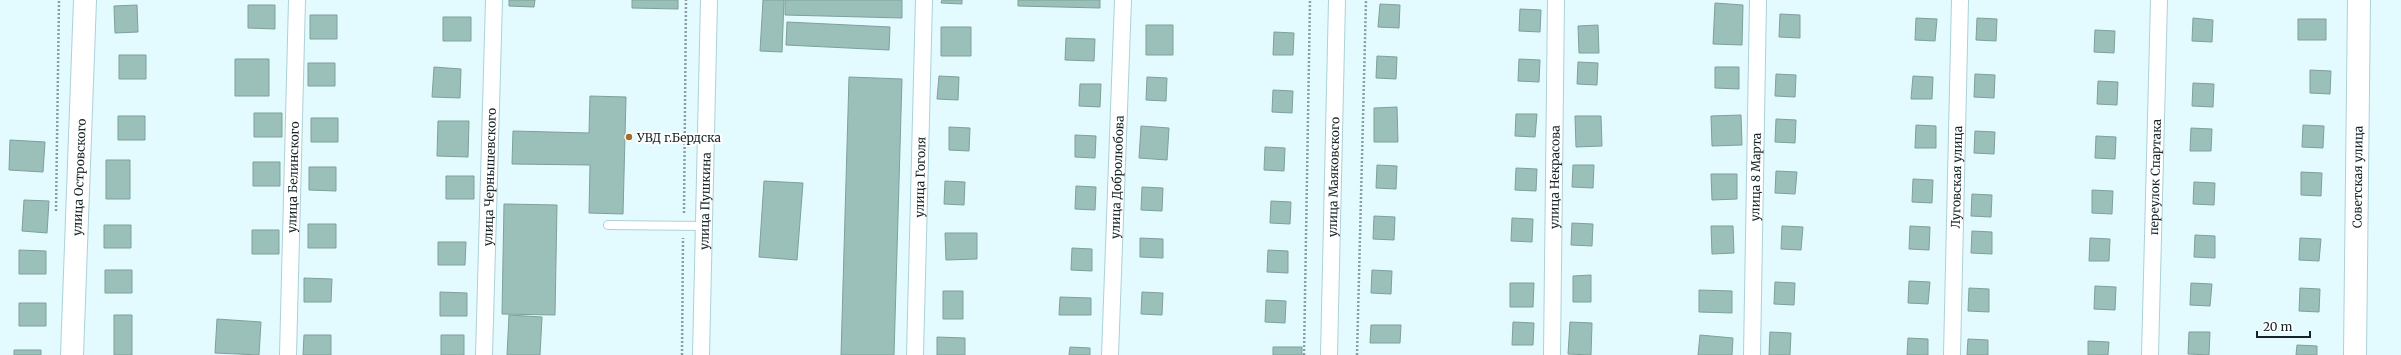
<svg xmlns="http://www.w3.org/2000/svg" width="2401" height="355" font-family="Merriweather,serif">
<rect width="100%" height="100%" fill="#e3fafe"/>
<path fill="#9bc0b9" stroke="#7da19a" d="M509 0H535L534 7 509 6Z
M632 0H678V9L632 8Z
M763 0H784L782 52 760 51Z
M785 0H902V18L785 15Z
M942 0H962V4L941 3Z
M1018 0H1100V8L1018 6Z
M1715 3 1743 5 1742 45 1713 44Z
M1380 4 1400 5 1399 28 1378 27Z
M137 5 138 32 115 33 114 6Z
M248 5H275V29L248 28Z
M1520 9 1541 10 1540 32 1519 31Z
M1780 14 1800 15V38L1779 37Z
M310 15H337V39H310Z
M443 17H471V41H443Z
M1916 18 1937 19 1935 41 1915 40Z
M1977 18 1997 19 1996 41 1976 40Z
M2193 18 2213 20 2212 42 2192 41Z
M2298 19H2326V40H2298Z
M787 22 890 27 889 50 786 45Z
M1146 25H1173V55H1146Z
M1598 25 1599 53H1579L1578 26Z
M941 27H971V56H941Z
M2095 30 2115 31 2114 53 2094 52Z
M1274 32 1294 33 1293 55H1273Z
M1066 38 1095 39 1094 61 1065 60Z
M119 55H146V79H119Z
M1377 56 1397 57 1396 79 1376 78Z
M235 59H269V96H235Z
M1519 59 1540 60 1539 82 1518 81Z
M1578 62 1598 63 1597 85 1577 84Z
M308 63H335V86H308Z
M434 67 461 69 460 98 432 97Z
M1715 67H1739V89L1715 88Z
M2310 70 2331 71 2330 94 2310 93Z
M1776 74 1796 75 1795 97 1775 96Z
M1975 74 1995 75 1994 98 1974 97Z
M939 76 959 77 958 100 937 99Z
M1913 76 1933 77 1932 99H1911Z
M849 77 902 79 894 355H841Z
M1147 77 1167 78 1166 101 1146 100Z
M2098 81 2118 82 2117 105 2097 104Z
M2193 83 2214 84 2213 107 2192 106Z
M1080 84H1101L1100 107 1079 106Z
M1273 90 1293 91 1292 113 1272 112Z
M590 96 626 97 623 214 589 213 590 165 512 164 513 131 589 133Z
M1397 107 1398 142H1374V108Z
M254 113H282V137H254Z
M1516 114H1537L1535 137 1515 136Z
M1741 115 1742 145 1712 146 1711 116Z
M118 116H145V140H118Z
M1575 116H1601L1602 146 1576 147Z
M311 118H338V142H311Z
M1776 119 1796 120 1795 143 1775 142Z
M438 121H469L468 157 437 156Z
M1916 125 1936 126V148H1915Z
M2303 125 2324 126 2323 148 2302 147Z
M1141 126 1169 128 1167 160 1139 158Z
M949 127 970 128 969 151 949 150Z
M2191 128 2212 129 2211 151H2190Z
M1975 131 1995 132 1994 154 1974 153Z
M1075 135 1096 136 1095 158 1075 157Z
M2096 136 2116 137 2115 159 2095 158Z
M10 140 45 142 43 172 9 170Z
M1265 147 1285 148 1284 171 1264 170Z
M106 160H130V199H106Z
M253 162H280V186H253Z
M1377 165 1397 166 1396 189 1376 188Z
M1573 165H1594L1593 188 1572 187Z
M309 167H336V191L309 190Z
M1516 168 1537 169 1536 191 1515 190Z
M1776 171 1797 172 1795 194 1775 193Z
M2301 172 2322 173 2321 196 2301 195Z
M1711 174H1737V199L1712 200Z
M446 176H474V199H446Z
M1913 179 1933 180 1932 203 1912 202Z
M764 181 803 183 797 260 759 257Z
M945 181 965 182 964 205 944 204Z
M2194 182 2215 183 2214 205 2193 204Z
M1076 186 1096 187 1095 210 1075 209Z
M1142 187 1163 188 1162 211 1141 210Z
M2092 190 2113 191 2112 214 2092 213Z
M1972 194 1992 195 1991 217 1971 216Z
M24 200 49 201 47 233 22 231Z
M1271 201 1291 202 1290 224 1270 223Z
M504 204 557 205 555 315 502 314Z
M1374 216 1395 217 1394 240 1373 239Z
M1512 218 1533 219 1532 242 1511 241Z
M1572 223 1593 224 1592 246 1571 245Z
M308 224H336V248H308Z
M104 225H131V248H104Z
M1711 226H1733L1734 253 1712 254Z
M1782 226 1803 227 1801 250 1781 249Z
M1910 226 1930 227 1929 250 1909 249Z
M252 230H279V254H252Z
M1972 231 1992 232V254L1971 253Z
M945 233H977V259L946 260Z
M2195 235 2215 236V258L2194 257Z
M1140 238 1163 239V258L1140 257Z
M2090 238 2110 239 2109 261H2089Z
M2300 238 2321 239 2319 261 2299 260Z
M438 242H466L465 265H438Z
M1072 248 1092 249V271L1071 270Z
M19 250 46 251V274H19Z
M1268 250 1288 251V273L1267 272Z
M105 270H132V293H105Z
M1372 270 1392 271 1391 294 1371 293Z
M1591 275V302H1573V276Z
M304 278 332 279 331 302H304Z
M1909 281 1930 282 1928 304 1908 303Z
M1775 282 1795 283 1794 305 1774 304Z
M1510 283H1534L1533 307H1510Z
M2191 283 2212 284 2210 306 2190 305Z
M2095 286 2116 287 2115 310 2094 309Z
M1969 288 1989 289V312L1968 311Z
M2300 288 2320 289 2319 312 2299 311Z
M1699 290 1732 291V313L1699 312Z
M943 291H963V319H943Z
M440 292 467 293V316H440Z
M1142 292 1163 293 1162 315 1141 314Z
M1060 297 1091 298V315H1059Z
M1266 300 1286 301 1285 323 1265 322Z
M19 303H46V326H19Z
M114 315H132V355H114Z
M509 315 542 317 540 355H507Z
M217 319 261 322 259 355 215 353Z
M1513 322 1534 323 1533 345H1512Z
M1570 322 1592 323 1591 355 1568 354Z
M1371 325H1401L1400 343H1370Z
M1770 332 1791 333 1790 355H1769Z
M2189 332H2210L2209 355 2188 354Z
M304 335H331V355H303Z
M441 335H464V355H441Z
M1700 335 1733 338 1732 355H1698Z
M937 337 965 338V355H937Z
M1908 338 1928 339V355H1907Z
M1968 339 1988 340V355H1967Z
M2088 341 2109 342 2108 355H2088Z
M2297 345 2317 346V355H2296Z
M1070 347 1090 348V355H1069Z
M1273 347H1302V355H1273Z
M14 350H41V355H14Z"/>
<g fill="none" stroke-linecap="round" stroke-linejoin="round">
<g stroke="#add1d9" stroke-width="10">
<path id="lane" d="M608 225 704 226"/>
</g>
<g stroke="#add1d9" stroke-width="18">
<g id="street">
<path id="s1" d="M288 355 297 0"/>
<path id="s2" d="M484 355 494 0"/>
<path id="s3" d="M701 355 709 0"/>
<path id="s4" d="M915 355 924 0"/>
<path id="s5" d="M1110 355 1123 0"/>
<path id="s6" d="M1329 355 1337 0"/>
<path id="s7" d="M1552 355 1556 0"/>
<path id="s8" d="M1752 355 1758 0"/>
<path id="s9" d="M1952 355 1960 0"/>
<path id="s10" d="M2150 355 2159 0"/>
</g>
</g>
<g stroke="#add1d9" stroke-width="24">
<g id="secondary">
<path id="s11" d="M72 355 85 0"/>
<path id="s12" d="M2355 355 2359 0"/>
</g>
</g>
<path stroke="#8b9ea2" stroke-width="2.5" stroke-dasharray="2 2" stroke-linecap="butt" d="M56 211 59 0
M684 213 686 0
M682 355 683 238
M1304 355 1310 0
M1357 355 1366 0"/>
<use href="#lane" stroke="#fff" stroke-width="8"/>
<use href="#street" stroke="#fff" stroke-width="16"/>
<use href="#secondary" stroke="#fff" stroke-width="22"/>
</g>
<circle fill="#a46e29" stroke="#fff" stroke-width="1.5" cx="629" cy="137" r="4"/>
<g text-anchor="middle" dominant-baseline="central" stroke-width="4" stroke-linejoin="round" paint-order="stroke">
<g font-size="12" fill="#162427" stroke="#fff" text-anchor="start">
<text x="637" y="137">УВД г.Бердска</text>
</g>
<g font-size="12" fill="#162427" stroke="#fff">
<text stroke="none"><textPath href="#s1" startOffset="178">улица Белинского</textPath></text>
<text stroke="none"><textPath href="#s11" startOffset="178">улица Островского</textPath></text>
<text stroke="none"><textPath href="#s2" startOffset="178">улица Чернышевского</textPath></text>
<text stroke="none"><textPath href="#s4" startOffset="178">улица Гоголя</textPath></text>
<text stroke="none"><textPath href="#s5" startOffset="178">улица Добролюбова</textPath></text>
<text stroke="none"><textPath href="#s6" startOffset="178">улица Маяковского</textPath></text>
<text stroke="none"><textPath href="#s7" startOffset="178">улица Некрасова</textPath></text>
<text stroke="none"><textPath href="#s8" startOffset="178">улица 8 Марта</textPath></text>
<text stroke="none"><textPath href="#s9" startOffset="178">Луговская улица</textPath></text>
<text stroke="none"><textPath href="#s10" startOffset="178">переулок Спартака</textPath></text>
<text stroke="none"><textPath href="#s12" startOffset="178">Советская улица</textPath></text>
<text stroke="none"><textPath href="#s3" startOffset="154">улица Пушкина</textPath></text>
</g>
</g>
<path d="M2257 331v6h53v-6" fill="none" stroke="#162427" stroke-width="2"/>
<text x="2263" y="331" font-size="12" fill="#162427" stroke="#ffffff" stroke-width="3" paint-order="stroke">20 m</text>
</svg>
